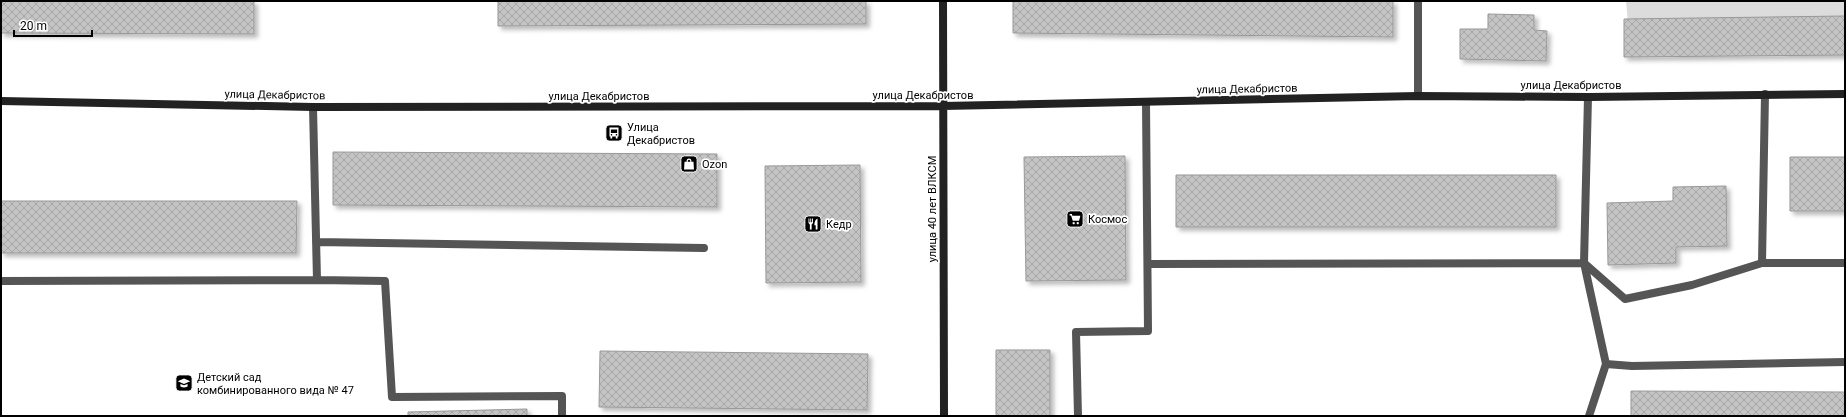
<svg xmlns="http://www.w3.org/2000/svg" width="1846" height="417" font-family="Roboto,sans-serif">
<defs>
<pattern id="building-cross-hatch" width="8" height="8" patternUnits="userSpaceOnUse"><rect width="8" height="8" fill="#c4c4c4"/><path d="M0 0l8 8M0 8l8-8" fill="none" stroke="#a7a7a7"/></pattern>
<filter id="shadow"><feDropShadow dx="3.5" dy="3.5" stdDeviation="2" flood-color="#0004"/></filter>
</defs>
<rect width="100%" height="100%" fill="#fff"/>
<path fill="#dcdcdc" d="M1626 1H1845V24L1628 23Z"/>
<path fill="url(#building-cross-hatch)" stroke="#999" filter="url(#shadow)" d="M1 1H254V34L1 33Z
M498 1H866V24L498 26Z
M1013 1H1393V37L1013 33Z
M1488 14 1534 15V30L1547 31 1546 61 1460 59V29H1488Z
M1845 16V55L1624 57V19Z
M333 152 717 154V207L333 205Z
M1125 156 1126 280 1026 281 1024 157Z
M1790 157H1845V211H1790Z
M860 165 861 282 766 283 765 166Z
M1176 175H1556V227H1176Z
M1726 186 1727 246 1676 247V263L1608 265 1607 203 1673 201V187Z
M1 201H297L296 253H1Z
M996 350H1050V416H996Z
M600 351 868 354 867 410 599 407Z
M1631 391 1845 392V416H1631Z
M527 409V416H408V412Z"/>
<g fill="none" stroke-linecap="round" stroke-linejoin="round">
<path stroke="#555" stroke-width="8" d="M1765 94 1762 263H1845
M313 107 317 280 385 281 392 397 562 396V416
M316 242 704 248
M1762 263 1692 285 1625 299 1584 263 1606 364 1632 366 1845 362
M1148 264 1584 263 1588 97
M1 281 317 280
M1078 416 1076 332 1148 331 1146 103
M1589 416 1606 364"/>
<path stroke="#555" stroke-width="8" d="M1418 1V96"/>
<path stroke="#222" stroke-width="8" d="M943 1 944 416
M1 101 313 107 943 106 1418 96 1588 97 1845 94"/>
</g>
<defs>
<g id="bus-square" transform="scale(0.9)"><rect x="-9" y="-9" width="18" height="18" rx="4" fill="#000" stroke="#fff"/><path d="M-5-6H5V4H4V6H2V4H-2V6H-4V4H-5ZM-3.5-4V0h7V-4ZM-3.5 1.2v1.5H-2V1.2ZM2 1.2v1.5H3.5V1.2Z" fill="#fff"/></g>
<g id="shop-square" transform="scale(0.9)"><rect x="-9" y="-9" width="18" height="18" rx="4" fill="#000" stroke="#fff"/><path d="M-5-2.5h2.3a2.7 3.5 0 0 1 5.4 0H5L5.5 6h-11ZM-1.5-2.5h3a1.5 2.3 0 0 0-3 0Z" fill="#fff"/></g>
<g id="supermarket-square" transform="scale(0.9)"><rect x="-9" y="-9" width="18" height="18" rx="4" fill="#000" stroke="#fff"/><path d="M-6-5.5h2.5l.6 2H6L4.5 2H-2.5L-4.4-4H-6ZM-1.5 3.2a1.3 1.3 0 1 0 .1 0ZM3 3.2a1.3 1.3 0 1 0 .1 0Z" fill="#fff"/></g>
<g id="restaurant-square" transform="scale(0.9)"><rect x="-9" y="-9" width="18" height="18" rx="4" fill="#000" stroke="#fff"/><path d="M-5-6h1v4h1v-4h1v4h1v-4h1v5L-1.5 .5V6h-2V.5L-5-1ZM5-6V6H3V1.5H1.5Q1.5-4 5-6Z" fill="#fff"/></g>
<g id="school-square" transform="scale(0.9)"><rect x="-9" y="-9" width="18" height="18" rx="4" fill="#000" stroke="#fff"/><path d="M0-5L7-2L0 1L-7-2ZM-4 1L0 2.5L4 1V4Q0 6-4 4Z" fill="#fff"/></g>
</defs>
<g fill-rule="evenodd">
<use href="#bus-square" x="614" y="133"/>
<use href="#shop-square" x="689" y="164"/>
<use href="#supermarket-square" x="1075" y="219"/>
<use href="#restaurant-square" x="813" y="224"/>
<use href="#school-square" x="184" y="383"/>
</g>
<g text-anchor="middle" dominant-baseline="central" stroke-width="3.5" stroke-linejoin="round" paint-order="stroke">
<g font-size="11" fill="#000" stroke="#fff">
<text x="1571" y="85">улица Декабристов</text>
<text transform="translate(1247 89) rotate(-1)">улица Декабристов</text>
<text transform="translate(275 95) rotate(1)">улица Декабристов</text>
<text x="923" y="95">улица Декабристов</text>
<text x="599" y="96">улица Декабристов</text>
<text transform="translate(932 209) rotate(-90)">улица 40 лет ВЛКСМ</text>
</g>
<g font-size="11" fill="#000" stroke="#fff" text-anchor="start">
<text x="627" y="127">Улица<tspan x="627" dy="13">Декабристов</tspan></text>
<text x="702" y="164">Ozon</text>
<text x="1088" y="219">Космос</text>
<text x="826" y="224">Кедр</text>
<text x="197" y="377">Детский сад<tspan x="197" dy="13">комбинированного вида № 47</tspan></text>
</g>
</g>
<rect width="1846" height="417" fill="none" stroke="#000000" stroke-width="4"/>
<path d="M14 30v6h78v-6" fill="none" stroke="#000000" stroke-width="2"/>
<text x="20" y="30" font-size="12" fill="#000000" stroke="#ffffff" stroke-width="3" paint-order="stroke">20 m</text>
</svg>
